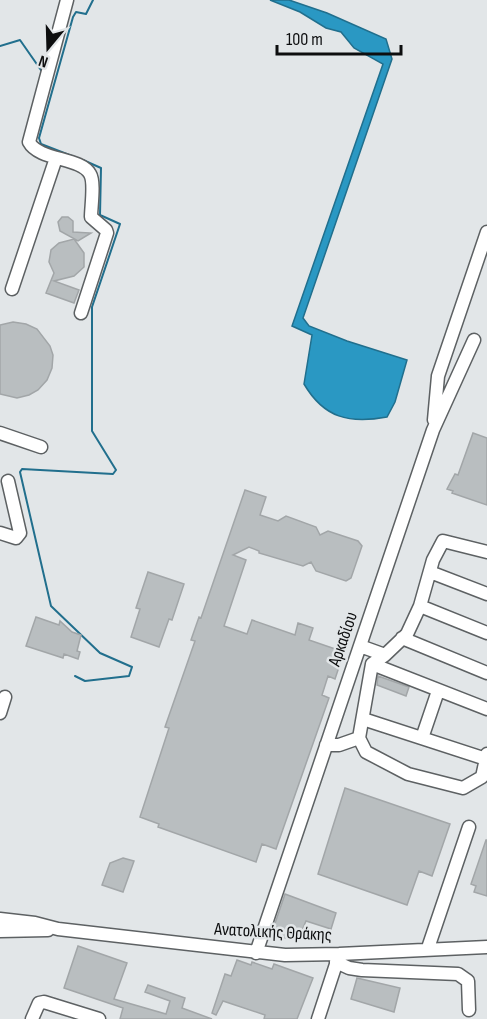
<svg xmlns="http://www.w3.org/2000/svg" width="487" height="1019" font-family="'Sofia Sans Condensed',sans-serif">
<rect width="100%" height="100%" fill="#e2e6e8"/>
<path fill="#2a98c3" stroke="#216f8d" stroke-width="1.5" d="M270 0H289L327 13 386 39 392 59 303 318 309 326 347 341 407 360 395 402 387 417C349 424 324 418 304 384L312 335 292 326 383 64 354 48 341 32 326 28 300 12Z"/>
<g fill="none" stroke-linecap="round" stroke-linejoin="round">
<path stroke="#216f8d" stroke-width="2" d="M0 46 20 40 43 73
M72 156 41 144 39 138 73 17 76 12 86 14 93 0
M75 676 85 681 129 676 132 667 100 653 51 606 20 472 22 469 113 474 116 470 92 431V307L120 224 100 215 101 168 83 160"/>
</g>
<path fill="#b9bec0" stroke="#a2a6a8" stroke-width="1.5" d="M62 217H68L73 221V232L91 233 78 241 60 231 58 222Z
M74 239 84 253V267L74 276 54 281 79 290 74 303 46 293 54 273 49 262 51 250 59 243Z
M13 322 26 324 37 329 50 346 53 355 52 368 47 380 38 390 29 395 17 398 0 394V325Z
M473 433 487 438V505L452 493 453 491 447 489 455 474 458 475Z
M245 490 266 497 260 515 278 521 286 516 316 527 320 535 328 531 358 541 362 546 351 578 346 581 316 571 311 562 303 566 259 553V551L249 547 233 555 246 560 224 626 247 634 252 620 295 635 298 623 313 628 309 640 344 652 335 679 328 676 322 695 329 698 276 849 262 844 256 862 158 827 159 824 140 817 169 728 165 727 195 641 191 640 199 617 201 618Z
M148 572 184 584 172 620 169 619 159 647 131 637 140 609 136 608Z
M36 617 59 625 60 621 72 632 81 635 77 651 80 652 78 659 64 654 63 658 26 646Z
M378 676 409 687 406 696 377 685Z
M345 788 450 824 432 876 419 871 407 905 318 874Z
M486 840H487V896L474 892 476 886 471 884Z
M123 858 134 861 123 892 102 885 110 863Z
M285 894 336 913 331 929 306 921 299 938H270Z
M78 946 127 963 114 999 166 1014 170 1001 145 992 148 985 185 998 182 1008 212 1019H120L123 1008 64 988Z
M237 960 251 965 252 962 272 969 274 964 313 978 297 1019H264L265 1015 223 1001 216 1015 212 1013 225 974 231 976Z
M357 978 400 988 394 1012 351 999Z"/>
<g fill="none" stroke-linecap="round" stroke-linejoin="round">
<g stroke="#5d6163" stroke-width="15">
<path id="minor" d="M67 0 29 142C39 161 81 157 90 174 95 182 91 207 91 217L106 230 107 233 81 313
M12 289 56 158
M434 420 438 376 487 232
M0 433 41 447
M0 533 16 538 20 533 8 481
M487 552 443 541 433 560 420 606 407 634 385 655 372 664 359 738 366 752 408 774 463 788 482 777 487 754
M430 572 487 594
M420 606 487 633
M402 638 487 673
M360 646 385 655
M372 664 487 709
M0 713 5 697
M363 719 486 759
M422 738 438 691
M326 745H339L359 738
M0 919 35 923 58 929 285 955 339 954 487 947
M0 931 48 930
M428 948 469 827
M256 953 433 430 474 340
M336 962 349 968 362 970 458 974 468 981 469 1010
M32 1019 39 1003 44 1002 99 1019
M318 1019 339 955"/>
</g>
<use href="#minor" stroke="#fff" stroke-width="12"/>
</g>
<g text-anchor="middle" dominant-baseline="central" stroke-width="5" stroke-linejoin="round" paint-order="stroke">
<g font-size="18" fill="#0d0e0f" stroke="#e2e6e8">
<text transform="translate(343 639) rotate(-71)">Αρκαδίου</text>
<text transform="translate(273 932) rotate(3)">Ανατολικής Θράκης</text>
</g>
</g>
<g transform="translate(48 48) rotate(199)" stroke="#e2e6e8" stroke-width="4.5" paint-order="stroke">
<path d="M0-4.5L10 22L0 15L-10 22Z" fill="#0d0e0f"/>
<text y="-9" font-size="16" font-weight="bold" text-anchor="middle" fill="#0d0e0f">N</text>
</g>
<path d="M277 45v9h124v-9" fill="none" stroke="#0d0e0f" stroke-width="3"/>
<text x="286" y="45" font-size="18" fill="#0d0e0f" stroke="#e2e6e8" stroke-width="4.5" paint-order="stroke">100 m</text>
</svg>
